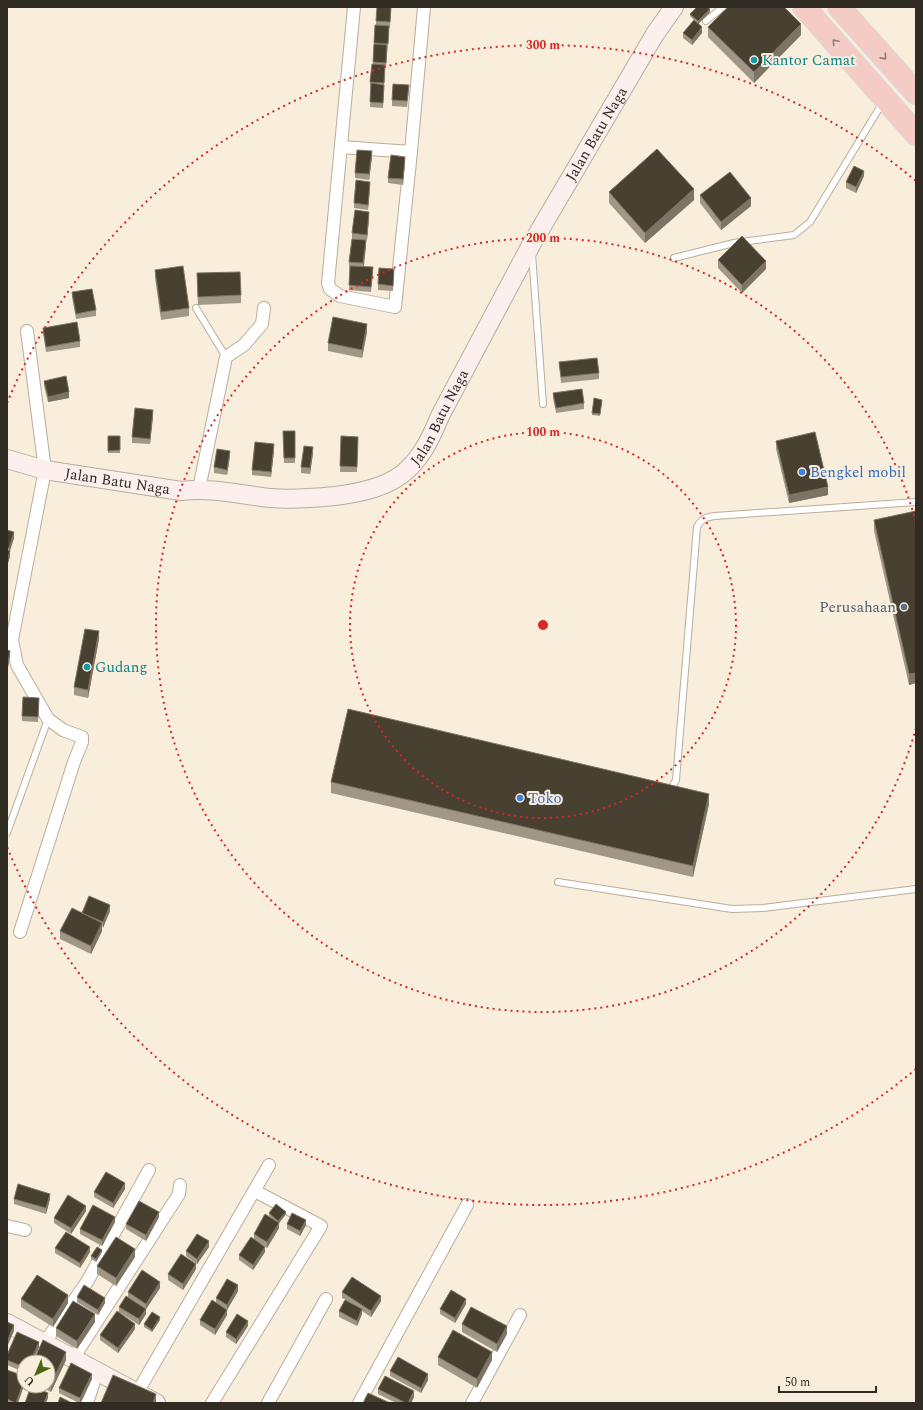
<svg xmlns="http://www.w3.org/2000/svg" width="923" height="1410" font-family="Spectral,serif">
<rect width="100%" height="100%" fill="#f9eedb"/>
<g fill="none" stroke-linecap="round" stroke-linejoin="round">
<g stroke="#b8ae9b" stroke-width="8">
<path id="lane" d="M706 21 723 7
M532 254 543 404
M674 258 734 243 794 235 810 222 883 102
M196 308 226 357
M667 790 671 789 676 780 697 527C701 519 706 517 715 516L916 502
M7 833 48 719
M558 882 732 909 763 908 916 889"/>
</g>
<g stroke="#b8ae9b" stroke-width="14">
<path id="street" d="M354 7 328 283 330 289 340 296 395 307 411 152 424 7
M341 147 411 152
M199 489 226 357 244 345 262 324 264 308
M20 932 74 762 82 742V737L63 730 48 719 17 665 12 640 45 470 27 331
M7 1226 25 1230
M45 1342 87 1282 149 1170
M74 1357 179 1194 180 1185
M137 1393 269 1165
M87 1403 97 1372
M212 1403 321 1226 255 1191
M268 1403 326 1299
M359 1403 467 1205
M472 1403 520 1315"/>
</g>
<g stroke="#b8ae9b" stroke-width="20">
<g id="secondary">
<path id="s1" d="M7 459 45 470 181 491C211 487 241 495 271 498 292 500 314 498 335 496 396 488 417 473 440 416L531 245 655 34 674 7"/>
<path d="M7 1323 156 1403"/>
</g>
</g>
<g stroke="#dad9d8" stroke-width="24">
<path id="highway" d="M804 7 916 134
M839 7 916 93"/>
</g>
<use href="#lane" stroke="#fff" stroke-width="6"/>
<use href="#street" stroke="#fff" stroke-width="12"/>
<use href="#secondary" stroke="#fcefee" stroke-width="18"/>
<use href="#highway" stroke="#f4cbc5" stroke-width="22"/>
</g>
<path fill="#a09786" d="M377 7H391L390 28H389L386 68H385L383 108 370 107 371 88 370 82 373 64 375 25H376Z
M710 12 698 24 702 33 692 45 683 38V33L696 22 690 16V14Z
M708 27 801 35 754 83 708 37Z
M409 90 407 107 392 106V100Z
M372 157 369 180 355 178V173Z
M405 162 403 185 388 183V178Z
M864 176 856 193 846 188V182Z
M370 187 368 210 354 208V203Z
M609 192 694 200 645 243 609 203Z
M700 195 751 206 721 230 700 203Z
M369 217 367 240 352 239V233Z
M366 246 364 267 373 273 371 292 349 290 350 267H349V262Z
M718 260 766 269 742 293 718 268Z
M155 270 189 308V316L161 320 155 278Z
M394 274 393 291 378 290V284Z
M197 281 241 295V303L198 305Z
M72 292 96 310V316L76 319 72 297Z
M43 328 80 341V347L46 352 43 333Z
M367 332 362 358 328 351V343Z
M559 362 599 373V379L561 383Z
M44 381 69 398 48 402 44 386Z
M553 393 584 403V409L556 413 553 398Z
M602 402 600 416 592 415V413Z
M153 416 150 444 132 443V437Z
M283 431H295V463H284Z
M108 436H120V453H108Z
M341 436 358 437 357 472H340Z
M776 441 828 495 789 503 776 449Z
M274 450 271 477 252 475V470Z
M313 453 310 474 301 473V467Z
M230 456 227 475 214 473V467Z
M916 511V683L909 685 874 531V520Z
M7 530 14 538 10 551V557L7 566Z
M99 639 88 698 74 695V687Z
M39 704 38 722 22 721V716Z
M331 782 709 804 693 877 331 793Z
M110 911 102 928V931L91 954 60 939V931L82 913Z
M125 1189 113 1208 94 1197V1192Z
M14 1199H50L46 1214 14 1204Z
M86 1211 71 1234 54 1223V1218Z
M269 1213 286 1214 279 1223V1228L267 1248 260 1243 265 1252 253 1270 239 1260V1255L254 1239V1234L273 1219 269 1216Z
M159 1217 146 1241 126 1229V1224Z
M115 1222 102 1246 80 1234V1229Z
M287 1224 306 1225 300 1236 287 1229Z
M209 1247 197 1264 186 1256V1251Z
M55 1248 90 1252 80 1268 55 1253Z
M102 1252 96 1262 91 1259V1256Z
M135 1257 116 1286 97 1274V1266Z
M196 1269 183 1290 168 1280V1274Z
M160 1288 146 1309 128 1297V1292Z
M238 1291 227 1310V1315L215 1335 200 1325V1320L216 1302V1298Z
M342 1292 381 1301 371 1317 362 1311V1314L357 1326 339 1317V1311L346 1300 342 1298Z
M77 1297 105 1303 98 1315 77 1302Z
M21 1299 68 1303 53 1327 21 1307Z
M466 1304 455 1323 440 1314V1309Z
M119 1307 146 1314 139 1325 119 1312Z
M160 1320 152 1332 144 1327V1324Z
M95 1322 77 1349 56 1336V1328Z
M462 1324 507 1334 497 1352 462 1332Z
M248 1326 236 1344 226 1337V1332Z
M135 1329 118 1353 100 1340V1335Z
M39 1347 32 1362H24V1372L7 1365V1355Z
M438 1357 492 1360 477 1388 438 1365Z
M66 1360 51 1392 39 1386H48V1362Z
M7 1370 18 1403H7Z
M390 1371 428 1380 421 1393 390 1376Z
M92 1379 81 1403H79L59 1393V1388Z
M378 1389 414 1397 411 1403H396L378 1394Z"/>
<path fill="#7d7463" d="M710 9V12L698 24V21Z
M801 24V35L754 83V72Z
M702 27V33L692 45V40Z
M372 151V157L369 180V174Z
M405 157V162L403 185V179Z
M864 171V176L856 193V187Z
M370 182V187L368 210V205Z
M694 189V200L645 243V233Z
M751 198V206L721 230V222Z
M369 212V217L367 240V235Z
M366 240V246L363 269V263Z
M766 261V269L742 293V285Z
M367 324V332L362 358V350Z
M69 392V398L48 402V397Z
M153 410V416L150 444V439Z
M274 444V450L271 477V472Z
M313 447V453L310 474V468Z
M230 451V456L227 475V470Z
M828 487V495L789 503V495Z
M14 532V538L9 553V548Z
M10 551V557L7 566V561Z
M99 631V639L88 698V690Z
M10 651V656L7 674V668Z
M916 673V683L909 685V674Z
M709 794V804L693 877V866Z
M110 905V911L103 928V922Z
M102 923V931L91 954V946Z
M125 1183V1189L113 1208V1203Z
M50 1194V1199L46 1214V1208Z
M86 1206V1211L71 1234V1228Z
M159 1212V1217L146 1241V1235Z
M286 1212V1214L279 1223V1228L267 1248V1242L278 1224V1221Z
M115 1217V1222L102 1246V1240Z
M306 1220V1225L300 1236V1231Z
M209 1241V1247L197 1264V1259Z
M90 1247V1252L80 1268V1263Z
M265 1247V1252L253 1270V1265Z
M135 1249V1257L116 1286V1278Z
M102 1250V1252L96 1262V1259Z
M196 1264V1269L183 1290V1284Z
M160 1282V1288L146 1309V1304Z
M238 1285V1291L227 1310V1305Z
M68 1295V1303L53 1327V1319Z
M381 1296V1301L371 1317V1311Z
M105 1298V1303L98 1315V1310Z
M466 1299V1304L455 1323V1318Z
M146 1309V1314L139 1325V1319Z
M362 1309V1314L357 1326V1321Z
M227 1310V1315L215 1335V1329Z
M95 1314V1322L77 1349V1341Z
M160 1317V1320L152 1332V1330Z
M248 1321V1326L236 1344V1339Z
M135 1324V1329L118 1353V1348Z
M14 1325V1331L7 1347V1342Z
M507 1326V1334L497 1352V1344Z
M39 1342V1347L32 1362H30Z
M66 1352V1360L51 1392V1384Z
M492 1352V1360L477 1388V1379Z
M92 1374V1379L80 1403V1398Z
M428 1374V1380L421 1393V1388Z
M24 1381V1386L18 1403H16Z
M414 1391V1397L411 1403H408Z
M48 1393V1398L46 1403H44Z
M156 1394V1403H153Z"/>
<path fill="#484030" stroke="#7d7463" d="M377 7H391L390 22 376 21Z
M697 7H707L710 9 698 21 690 14Z
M728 7H784L801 24 754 72 708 27Z
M694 20 702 27 692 40 683 33Z
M375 25 389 26 388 44 374 43Z
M374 44 387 45 386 63 373 62Z
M372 64 385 65 384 83 370 82Z
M371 83 384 85 383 103 370 102Z
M393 84 409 85 407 101 392 100Z
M657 149 694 189 645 233 609 192Z
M357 150 372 151 369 174 355 173Z
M391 155 405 157 403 179 388 178Z
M854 166 864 171 856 187 846 182Z
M730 172 751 198 721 222 700 195Z
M356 180 370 182 368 205 354 203Z
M355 210 369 212 367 235 352 233Z
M742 236 766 261 742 285 718 260Z
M352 239 366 240 363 263 349 262Z
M183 266 189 308 161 312 155 270Z
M350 266 373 267 371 287 349 285Z
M379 268 394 269 393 286 378 284Z
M240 272 241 295 198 297 197 273Z
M92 289 96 310 76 314 72 292Z
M333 317 367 324 362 350 328 343Z
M77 322 80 341 46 347 43 328Z
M597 358 599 373 561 377 559 362Z
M66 376 69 392 48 397 44 381Z
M582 389 584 403 556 408 553 393Z
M594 398 602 400 600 414 592 413Z
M135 408 153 410 150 439 132 437Z
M283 431H295V458H284Z
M815 432 828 487 789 495 776 441Z
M108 436H120V450L108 451Z
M341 436 358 437 357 467 340 466Z
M255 442 274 444 271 472 252 470Z
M304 446 313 447 310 468 301 467Z
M217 449 230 451 227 470 214 467Z
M916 511V673L909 674 874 520Z
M7 530 14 532 9 548 7 547Z
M7 550 10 551 7 561Z
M85 629 99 631 88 690 74 687Z
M7 650 10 651 7 668Z
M23 697 39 698 38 717 22 716Z
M348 709 709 794 693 866 331 782Z
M89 896 110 905 103 922 82 913Z
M72 908 102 923 91 946 60 931Z
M106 1172 125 1183 113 1203 94 1192Z
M18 1184 50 1194 46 1208 14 1199Z
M68 1195 86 1206 71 1228 54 1218Z
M139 1201 159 1212 146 1235 126 1224Z
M276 1204 286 1212 278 1221 269 1213Z
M93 1205 115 1217 102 1240 80 1229Z
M292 1213 306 1220 300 1231 287 1224Z
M265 1214 279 1223 267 1242 254 1234Z
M66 1232 90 1247 80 1263 55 1248Z
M197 1234 209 1241 197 1259 186 1251Z
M116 1237 135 1249 116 1278 97 1266Z
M251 1237 265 1247 253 1265 239 1255Z
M97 1247 102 1250 96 1259 91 1256Z
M181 1254 196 1264 183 1284 168 1274Z
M142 1270 160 1282 146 1304 128 1292Z
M37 1275 68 1295 53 1319 21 1299Z
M352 1277 381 1296 371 1311 342 1292Z
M227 1279 238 1285 227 1305 216 1298Z
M84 1285 105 1298 98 1310 77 1297Z
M451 1290 466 1299 455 1318 440 1309Z
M126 1296 146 1309 139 1319 119 1307Z
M212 1300 227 1310 215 1329 200 1320Z
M345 1300 362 1309 357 1321 339 1311Z
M73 1301 95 1314 77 1341 56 1328Z
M471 1307 507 1326 497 1344 462 1324Z
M117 1311 135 1324 118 1348 100 1335Z
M152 1312 160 1317 152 1330 144 1324Z
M237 1314 248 1321 236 1339 226 1332Z
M7 1322 14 1325 7 1342Z
M453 1330 492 1352 477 1379 438 1357Z
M17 1332 39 1342 30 1362H24V1367L7 1360V1355Z
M43 1340 66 1352 51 1384 48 1382V1362H33Z
M398 1357 428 1374 421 1388 390 1371Z
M71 1363 92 1374 80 1398 59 1388Z
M7 1370 24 1376V1381L16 1403 7 1399Z
M113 1375 156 1394 153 1403H101Z
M385 1376 414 1391 408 1403H406L378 1389Z
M31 1386 48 1393 44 1403H25Z
M368 1393 390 1403H363Z
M60 1397 72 1403H58Z"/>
<defs><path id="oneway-chevron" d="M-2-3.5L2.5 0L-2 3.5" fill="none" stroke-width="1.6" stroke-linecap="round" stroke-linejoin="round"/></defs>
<g stroke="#927c74">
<use href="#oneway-chevron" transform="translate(835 42) rotate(-131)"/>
<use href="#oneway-chevron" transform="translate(884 57) rotate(48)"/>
</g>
<g fill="none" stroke="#d62828" stroke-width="2" stroke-dasharray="2 4">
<circle cx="543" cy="625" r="193"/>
<path d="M916 728A387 387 0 1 1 916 522"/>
<path d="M916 1069A580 580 0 0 1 7 847M7 403A580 580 0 0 1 916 181"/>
</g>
<g fill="#0f9aa8" stroke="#f9eedb" stroke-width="1.5">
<circle cx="754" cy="60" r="4"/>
<circle cx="87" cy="667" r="4"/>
</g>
<g fill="#3f7fe0" stroke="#f9eedb" stroke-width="1.5">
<circle cx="802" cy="472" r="4"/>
<circle cx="520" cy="798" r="4"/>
</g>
<circle fill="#5c6f8a" stroke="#f9eedb" stroke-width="1.5" cx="904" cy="607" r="4"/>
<g text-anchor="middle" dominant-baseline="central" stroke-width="4" stroke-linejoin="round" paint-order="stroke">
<g font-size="15" fill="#0d838f" stroke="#f9eedb" text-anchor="start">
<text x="762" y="60">Kantor Camat</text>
<text x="95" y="667">Gudang</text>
</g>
<g font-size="15" fill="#302c24" stroke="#f9eedb">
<text stroke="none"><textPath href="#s1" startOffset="796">Jalan Batu Naga</textPath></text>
<text stroke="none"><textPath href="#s1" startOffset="472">Jalan Batu Naga</textPath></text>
<text stroke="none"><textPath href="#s1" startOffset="113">Jalan Batu Naga</textPath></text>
</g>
<g font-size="15" fill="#366cbe" stroke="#f9eedb" text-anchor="start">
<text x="810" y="472">Bengkel mobil</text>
<text x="528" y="798">Toko</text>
</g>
<g font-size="15" fill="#4e5e75" stroke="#f9eedb" text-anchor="end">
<text x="896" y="607">Perusahaan</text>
</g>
</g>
<circle cx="543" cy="625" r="6" fill="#d62828" stroke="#f9eedb" stroke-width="2"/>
<g font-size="12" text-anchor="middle" font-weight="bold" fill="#d62828" stroke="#f9eedb" stroke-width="4" stroke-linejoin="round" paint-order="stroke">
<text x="543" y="49">300 m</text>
<text x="543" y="242">200 m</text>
<text x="543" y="436">100 m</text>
</g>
<rect width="923" height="1410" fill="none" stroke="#302c24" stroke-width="16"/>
<g transform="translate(36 1374) rotate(224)"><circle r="19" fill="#f9eedb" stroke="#a9a092"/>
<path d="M0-3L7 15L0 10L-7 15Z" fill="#4f6614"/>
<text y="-6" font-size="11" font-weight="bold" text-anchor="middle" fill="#302c24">U</text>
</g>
<path d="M779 1386v6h97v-6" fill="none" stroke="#302c24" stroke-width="2"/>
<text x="785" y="1386" font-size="12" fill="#302c24" stroke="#f9eedb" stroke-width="3" paint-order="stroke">50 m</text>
</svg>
